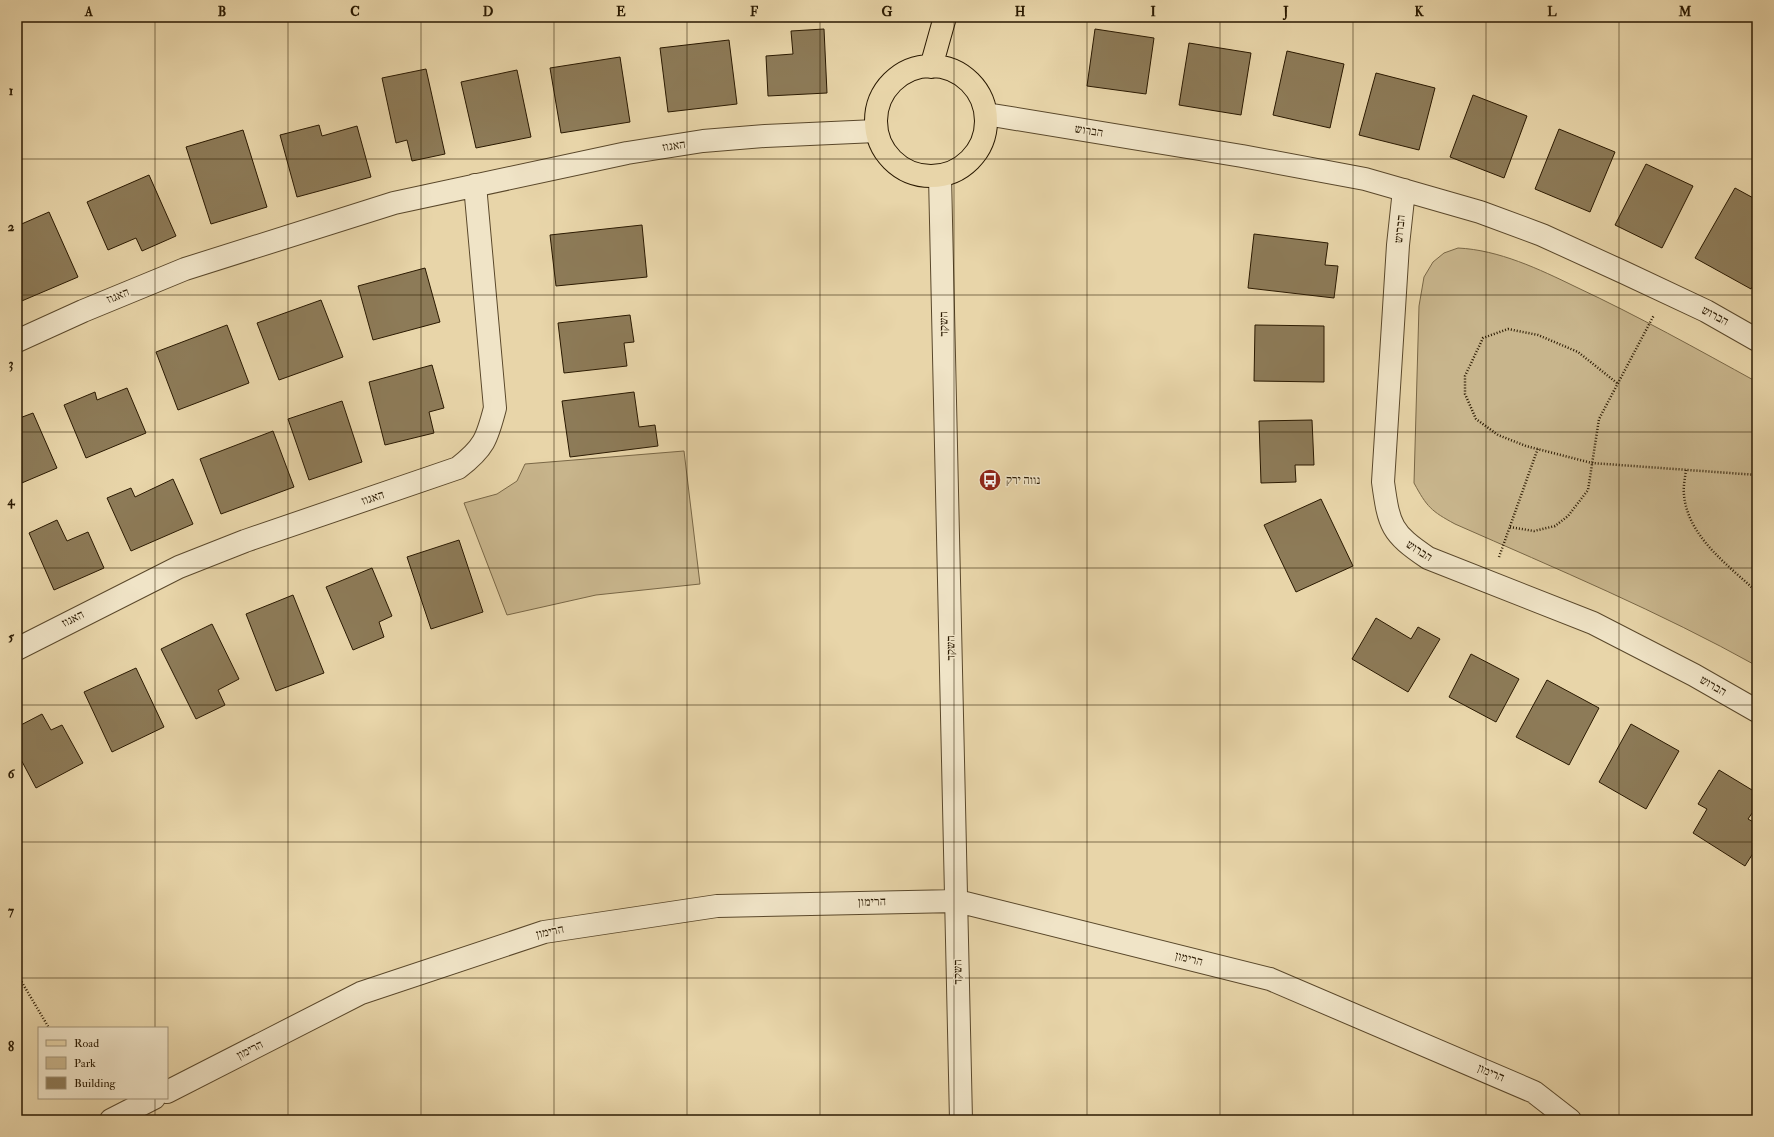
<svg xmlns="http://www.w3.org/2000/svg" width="1774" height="1137" font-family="'IM FELL Double Pica','Frank Ruhl Libre',serif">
<rect width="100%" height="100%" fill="#e8d5a9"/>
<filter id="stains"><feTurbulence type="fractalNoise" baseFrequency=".005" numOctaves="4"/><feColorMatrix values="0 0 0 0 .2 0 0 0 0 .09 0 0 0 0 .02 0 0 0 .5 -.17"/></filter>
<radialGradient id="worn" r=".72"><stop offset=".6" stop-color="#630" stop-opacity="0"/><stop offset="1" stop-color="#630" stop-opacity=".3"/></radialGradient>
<path fill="#c8b58c" stroke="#796746" d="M1458 248C1499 250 1539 269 1576 287 1638 316 1697 349 1757 382V666C1660 612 1557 569 1455 524 1431 511 1427 507 1414 483L1419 306 1424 277 1433 262 1444 253Z
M684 451 700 584 596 595 507 615 464 503 497 494 517 481 525 464Z"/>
<path fill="#8d7b58" stroke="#2a1901" d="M824 29 827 93 768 96 766 56 793 54 791 31Z
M1095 29 1154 38 1146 94 1087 86Z
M729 40 737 104 668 112 660 48Z
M1189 43 1251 53 1241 115 1179 105Z
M1287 51 1344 64 1330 128 1273 115Z
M620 57 630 122 561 133 550 68Z
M426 69 445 154 412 161 407 140 396 143 382 78Z
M517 70 531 137 476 148 461 82Z
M1376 73 1435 88 1419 150 1359 135Z
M1473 95 1527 116 1504 178 1450 157Z
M319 125 322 136 357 126 371 177 297 197 280 135Z
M1559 129 1615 152 1590 212 1535 189Z
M243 130 267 207 211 224 186 147Z
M1646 164 1693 186 1662 248 1615 225Z
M149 175 176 236 142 251 136 238 108 250 87 202Z
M1735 188 1757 200V279L1751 289 1695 258Z
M49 212 78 277 17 303V226Z
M642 225 647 277 556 286 550 235Z
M1254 234 1328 243 1325 265 1338 266 1334 298 1248 288Z
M425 268 440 322 373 340 358 286Z
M321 300 343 357 279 380 257 323Z
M630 315 634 342 624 343 627 366 564 373 558 323Z
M227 325 249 383 178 410 156 352Z
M1255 325 1324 326V382L1254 381Z
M432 365 444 408 429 412 434 433 385 445 369 382Z
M127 388 146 433 86 458 64 405 95 392 97 400Z
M634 392 639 427 655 425 658 446 570 457 562 401Z
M342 401 362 462 309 480 288 419Z
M33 413 57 468 17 485V419Z
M1312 420 1314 465H1295L1296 482 1261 483 1259 421Z
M273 431 294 487 221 514 200 459Z
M173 479 193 524 131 551 107 498 131 488 135 497Z
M1321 499 1353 566 1296 592 1264 525Z
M57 520 67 541 88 532 104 568 54 590 29 533Z
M459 540 483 612 431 629 407 557Z
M372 568 392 616 379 622 384 637 353 650 326 587Z
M293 595 324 673 276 691 246 614Z
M1376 618 1411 639 1418 627 1440 639 1408 692 1352 659Z
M212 624 239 679 218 690 225 705 196 719 161 649Z
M1471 654 1519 679 1496 722 1449 697Z
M136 668 164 727 112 752 84 692Z
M1547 680 1599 708 1569 765 1516 737Z
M42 714 51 730 62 725 83 763 36 788 17 752V727Z
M1631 724 1679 751 1646 809 1599 782Z
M1719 770 1757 793V806L1748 819 1757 824V847L1745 866 1693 833 1707 809 1698 804Z"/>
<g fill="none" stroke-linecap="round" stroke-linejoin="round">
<g stroke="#5a482b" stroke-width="24">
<path id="minor" d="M986 114 1242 156 1365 179 1480 212 1542 235 1623 272 1706 311 1757 340
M940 176 961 1120
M1404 190 1398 245 1383 482C1389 526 1391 533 1428 558L1593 623 1694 675 1757 711
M17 341 83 311 185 269 394 203 627 153 703 141 765 136 876 131
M17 649 179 567 245 541 458 468C484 448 487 439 495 408L475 185
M167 1092 361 993 544 932 717 906 957 901 1270 979 1534 1092 1570 1120
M111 1120 154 1098"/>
</g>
<g stroke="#2a1901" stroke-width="24">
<path id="major" d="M876 121a55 55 0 1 1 110 0a55 55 0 1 1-110 0Z
M931 67 945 17"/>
</g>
<path stroke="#2a1901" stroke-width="2.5" stroke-dasharray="1 2" stroke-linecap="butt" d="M1617 383 1578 352 1538 335 1508 329 1483 338 1465 376V394L1476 419 1498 435 1526 446 1592 463 1757 475
M1686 470C1685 478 1683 487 1684 495 1688 537 1728 565 1757 592
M1510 527 1534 531 1555 526 1568 516 1588 490 1599 419 1654 315
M1499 557 1538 448
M17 974 49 1028"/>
<use href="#minor" stroke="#f0e4c7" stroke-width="22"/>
<use href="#major" stroke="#e8d5a9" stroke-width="22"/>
</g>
<path fill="none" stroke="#2a1901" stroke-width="1" stroke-opacity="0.55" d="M155 17V1028M288 17V1120M421 17V1120M554 17V1120M687 17V1120M820 17V1120M954 17V1120M1087 17V1120M1220 17V1120M1353 17V1120M1486 17V1120M1619 17V1120M17 159H1757M17 295H1757M17 432H1757M17 568H1757M17 705H1757M17 842H1757M17 978H1757M155 1098V1120"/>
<defs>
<g id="bus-disc" transform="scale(1.15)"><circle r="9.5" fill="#8f2418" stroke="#f0e4c7"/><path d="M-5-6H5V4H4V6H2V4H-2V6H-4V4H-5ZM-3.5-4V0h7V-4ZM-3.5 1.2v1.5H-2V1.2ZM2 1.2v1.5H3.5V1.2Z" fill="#fff"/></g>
</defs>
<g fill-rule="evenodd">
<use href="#bus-disc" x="990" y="480"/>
</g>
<g text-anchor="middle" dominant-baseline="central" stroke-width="3" stroke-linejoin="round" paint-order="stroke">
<g font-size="12" fill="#2a1901" stroke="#f0e4c7">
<text transform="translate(1089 131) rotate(9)">הברוש</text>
<text transform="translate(674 146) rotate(-9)">האגוז</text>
<text transform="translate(1400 229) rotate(-84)">הברוש</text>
<text transform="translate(118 296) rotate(-22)">האגוז</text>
<text transform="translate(1715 316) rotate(28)">הברוש</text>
<text transform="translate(944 324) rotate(-91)">השקד</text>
<text transform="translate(373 498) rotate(-18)">האגוז</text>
<text transform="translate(1419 551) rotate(33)">הברוש</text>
<text transform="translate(73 619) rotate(-27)">האגוז</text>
<text transform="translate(951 648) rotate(-91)">השקד</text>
<text transform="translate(1713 686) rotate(30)">הברוש</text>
<text transform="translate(872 902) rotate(-1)">הרימון</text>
<text transform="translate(550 932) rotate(-12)">הרימון</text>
<text transform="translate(1189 959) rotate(14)">הרימון</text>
<text transform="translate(958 972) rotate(-91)">השקד</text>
<text transform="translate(250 1050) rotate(-27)">הרימון</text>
<text transform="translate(1491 1073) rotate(23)">הרימון</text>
</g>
<g font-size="12" fill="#2a1901" stroke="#f0e4c7" text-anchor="start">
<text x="1006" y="480">נווה ירק</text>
</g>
</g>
<rect width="1774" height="1137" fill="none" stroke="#e8d5a9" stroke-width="44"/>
<rect x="38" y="1027" width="130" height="72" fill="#f0e4c7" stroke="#a19378"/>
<rect x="46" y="1040" width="20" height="6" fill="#e8d5a9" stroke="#a19378"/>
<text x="74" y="1047" font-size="12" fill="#2a1901">Road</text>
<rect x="46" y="1057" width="20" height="12" fill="#c8b58c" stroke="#a19378"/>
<text x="74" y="1067" font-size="12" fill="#2a1901">Park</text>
<rect x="46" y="1077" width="20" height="12" fill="#8d7b58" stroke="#a19378"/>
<text x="74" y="1087" font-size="12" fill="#2a1901">Building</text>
<rect x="22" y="22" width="1730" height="1093" fill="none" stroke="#2a1901" stroke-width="1.5"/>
<g font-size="13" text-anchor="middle" font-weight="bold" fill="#2a1901">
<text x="89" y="16">A</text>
<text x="222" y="16">B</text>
<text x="355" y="16">C</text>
<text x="488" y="16">D</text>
<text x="621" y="16">E</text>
<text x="754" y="16">F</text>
<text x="887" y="16">G</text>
<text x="1020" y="16">H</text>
<text x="1153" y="16">I</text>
<text x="1286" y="16">J</text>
<text x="1419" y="16">K</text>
<text x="1552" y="16">L</text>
<text x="1685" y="16">M</text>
<text x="11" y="95">1</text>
<text x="11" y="231">2</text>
<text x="11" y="368">3</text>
<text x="11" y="505">4</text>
<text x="11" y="641">5</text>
<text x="11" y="778">6</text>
<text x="11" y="915">7</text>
<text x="11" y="1051">8</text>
</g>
<rect width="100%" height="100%" filter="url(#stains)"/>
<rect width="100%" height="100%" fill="url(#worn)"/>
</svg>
